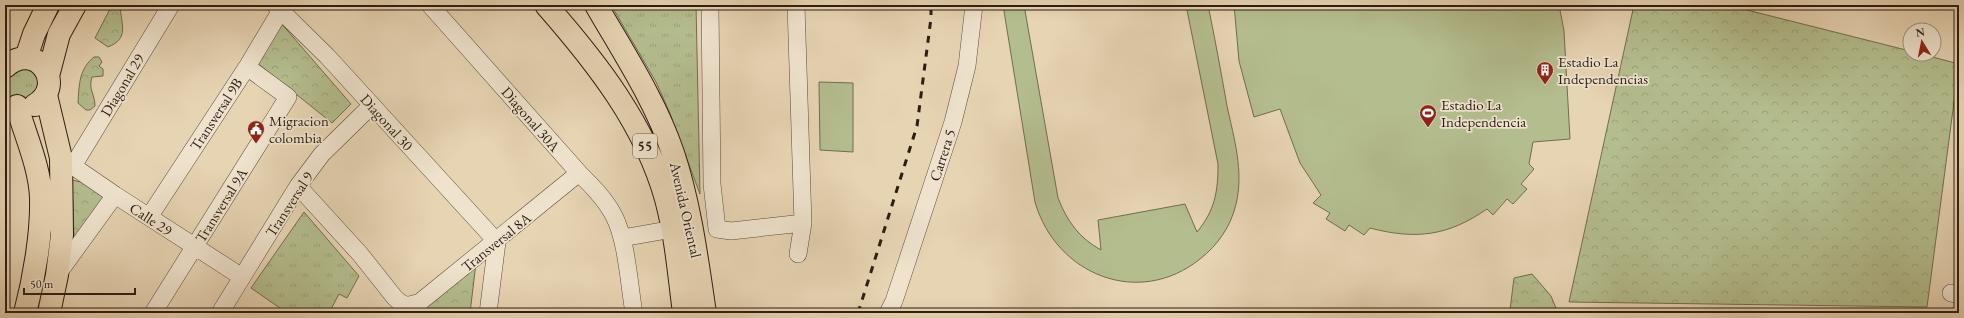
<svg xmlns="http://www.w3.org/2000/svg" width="1964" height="318" font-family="'EB Garamond',serif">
<defs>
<pattern id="grass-tufts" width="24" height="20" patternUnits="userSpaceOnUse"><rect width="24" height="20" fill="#b4bd8e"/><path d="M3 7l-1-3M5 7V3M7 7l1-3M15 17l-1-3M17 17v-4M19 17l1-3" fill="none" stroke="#9ba27a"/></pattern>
<pattern id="forest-crowns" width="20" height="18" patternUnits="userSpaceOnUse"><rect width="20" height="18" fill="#b4bd8e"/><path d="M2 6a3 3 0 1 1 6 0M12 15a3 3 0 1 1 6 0" fill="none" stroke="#9ba27a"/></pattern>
</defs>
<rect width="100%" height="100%" fill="#e7d4b3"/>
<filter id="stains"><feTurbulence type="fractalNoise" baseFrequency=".005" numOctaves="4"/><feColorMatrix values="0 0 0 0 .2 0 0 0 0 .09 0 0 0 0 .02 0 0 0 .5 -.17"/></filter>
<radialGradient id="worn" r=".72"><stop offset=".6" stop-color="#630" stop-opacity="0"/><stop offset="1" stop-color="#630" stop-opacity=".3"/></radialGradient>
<path fill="url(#grass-tufts)" stroke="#706d50" d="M611 5H696L700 194 669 111 656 82Z
M23 62 44 78 32 102 13 101 5 92V74Z
M304 212 359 276 347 298 339 294 329 313H287L251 288Z"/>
<path fill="url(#forest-crowns)" stroke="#706d50" d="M112 5H120C121 25 130 38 108 47L95 38Z
M1634 5H1727L1910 51V54H1921L1959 64 1927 307 1569 302Z
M280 22 351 104 332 123 256 62Z
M94 57H99L102 62 99 66 103 69V76L92 77C88 90 95 94 95 106L90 110H86L78 103C79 85 79 69 94 57Z
M72 180 85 183 103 196 101 204 78 236 74 237Z
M476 263 470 313H401Z
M1532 274 1551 296 1558 313H1513L1510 310 1514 278Z"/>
<path fill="#b4bd8e" stroke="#706d50" d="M1003 5H1024L1058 198C1067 221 1079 238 1101 250L1098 220 1185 204 1197 232C1215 210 1218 192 1218 164L1186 5H1208C1215 39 1221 72 1227 106 1234 138 1244 172 1236 204 1231 226 1218 245 1200 259 1139 308 1056 275 1035 202Z
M1234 5H1559L1564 31 1570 139 1533 142 1529 164 1534 169 1521 184 1527 189 1513 204 1507 199 1493 215 1487 209C1448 236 1416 240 1370 228L1364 235 1349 225 1345 231 1326 219 1330 213 1313 203 1321 195 1300 163 1280 109 1254 117 1239 61Z
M819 82 853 83V152L820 150Z"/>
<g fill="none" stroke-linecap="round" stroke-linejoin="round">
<g stroke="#5b4b3b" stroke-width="18">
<path id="minor" d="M275 5 327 56 497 242 488 313
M430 5 579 173C592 186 606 200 614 216 627 241 629 285 634 313
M710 5 712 184 717 229 731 231 803 223
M796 5 803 223 798 254
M61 158 115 195 242 277
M73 166 171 5
M298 186 360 254 395 298C404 307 409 306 420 302L579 173
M149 217 247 67 281 10
M622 238 673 229
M57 275 115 195
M1951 293 1959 295
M153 313 288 97 247 67
M220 313 298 186 322 154 372 105
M888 313 894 301 953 122 967 66 974 5"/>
</g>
<g stroke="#2c1d13" stroke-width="24">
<path id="primary" d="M546 5C596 62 645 124 666 199 676 236 679 275 684 313
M596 5C623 52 655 100 673 153 690 204 697 259 705 313
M26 58 34 34 48 5
M5 67C36 39 68 85 35 105
M48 76 59 34 75 5
M46 95 61 158 62 235 57 275 49 313
M17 106C25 135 40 167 41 198 42 233 34 279 25 313"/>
</g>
<use href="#minor" stroke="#efe3ce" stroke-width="17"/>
<use href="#primary" stroke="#e7d4b3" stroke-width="22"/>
<path stroke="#2c1d13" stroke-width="3" stroke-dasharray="7 7" stroke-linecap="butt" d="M858 313 917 126 931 18V5"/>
</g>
<defs>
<g id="building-pin" transform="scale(0.9)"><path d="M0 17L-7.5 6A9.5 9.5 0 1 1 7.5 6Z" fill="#8f2418" stroke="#efe3ce"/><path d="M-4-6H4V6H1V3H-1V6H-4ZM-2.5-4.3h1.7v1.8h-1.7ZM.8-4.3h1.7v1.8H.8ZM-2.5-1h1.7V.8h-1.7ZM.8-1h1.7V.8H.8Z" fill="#fff"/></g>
<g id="stadium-pin" transform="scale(0.9)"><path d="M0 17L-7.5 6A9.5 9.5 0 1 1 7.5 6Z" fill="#8f2418" stroke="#efe3ce"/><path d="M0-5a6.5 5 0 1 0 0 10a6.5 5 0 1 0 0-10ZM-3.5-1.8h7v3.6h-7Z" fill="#fff"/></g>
<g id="civic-pin" transform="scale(0.9)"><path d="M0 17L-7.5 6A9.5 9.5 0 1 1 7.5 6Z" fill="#8f2418" stroke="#efe3ce"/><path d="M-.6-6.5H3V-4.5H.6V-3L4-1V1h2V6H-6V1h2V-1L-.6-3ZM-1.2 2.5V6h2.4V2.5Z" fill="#fff"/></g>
</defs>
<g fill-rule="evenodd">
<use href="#building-pin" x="1545" y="70"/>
<use href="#stadium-pin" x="1428" y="113"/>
<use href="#civic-pin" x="256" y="129"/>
</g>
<g text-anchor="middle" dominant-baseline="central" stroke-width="3.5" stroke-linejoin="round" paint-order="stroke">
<rect fill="#efe3ce" stroke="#66584b" stroke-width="1" x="633" y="134" width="24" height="24" rx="3"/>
<g font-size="14" font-weight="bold" fill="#2c1d13">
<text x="645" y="146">55</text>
</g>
<g font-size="15" fill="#2c1d13" stroke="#efe3ce" text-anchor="start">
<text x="1558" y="61">Estadio La<tspan x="1558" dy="17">Independencias</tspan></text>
<text x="1441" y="104">Estadio La<tspan x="1441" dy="17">Independencia</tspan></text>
<text x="269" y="120">Migracion<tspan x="269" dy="17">colombia</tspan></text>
</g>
<g font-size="15" fill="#2c1d13" stroke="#efe3ce">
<text transform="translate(122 85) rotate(-59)">Diagonal 29</text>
<text transform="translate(216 114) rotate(-57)">Transversal 9B</text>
<text transform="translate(531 119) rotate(49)">Diagonal 30A</text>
<text transform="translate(387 122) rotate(48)">Diagonal 30</text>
<text transform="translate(942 155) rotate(-72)">Carrera 5</text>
<text transform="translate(289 204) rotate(-57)">Transversal 9</text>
<text transform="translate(221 205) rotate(-58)">Transversal 9A</text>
<text transform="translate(686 210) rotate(77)">Avenida Oriental</text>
<text transform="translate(151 219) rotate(33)">Calle 29</text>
<text transform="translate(496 242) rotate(-39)">Transversal 8A</text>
</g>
</g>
<rect width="1964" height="318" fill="none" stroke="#e7d4b3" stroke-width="20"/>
<rect x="6" y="6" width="1952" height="306" fill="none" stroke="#2c1d13" stroke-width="2"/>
<rect x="10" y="10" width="1944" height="298" fill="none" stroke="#2c1d13"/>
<g transform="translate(1922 42) rotate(350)"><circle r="19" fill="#efe3ce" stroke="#a19483"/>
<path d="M0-3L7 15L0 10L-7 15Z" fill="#8f2418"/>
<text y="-6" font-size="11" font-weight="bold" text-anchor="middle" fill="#2c1d13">N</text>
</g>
<path d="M24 288v6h111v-6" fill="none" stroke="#2c1d13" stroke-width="2"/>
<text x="30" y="288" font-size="12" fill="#2c1d13" stroke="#efe3ce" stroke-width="3" paint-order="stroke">50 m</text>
<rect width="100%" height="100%" filter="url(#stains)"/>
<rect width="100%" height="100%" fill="url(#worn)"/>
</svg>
